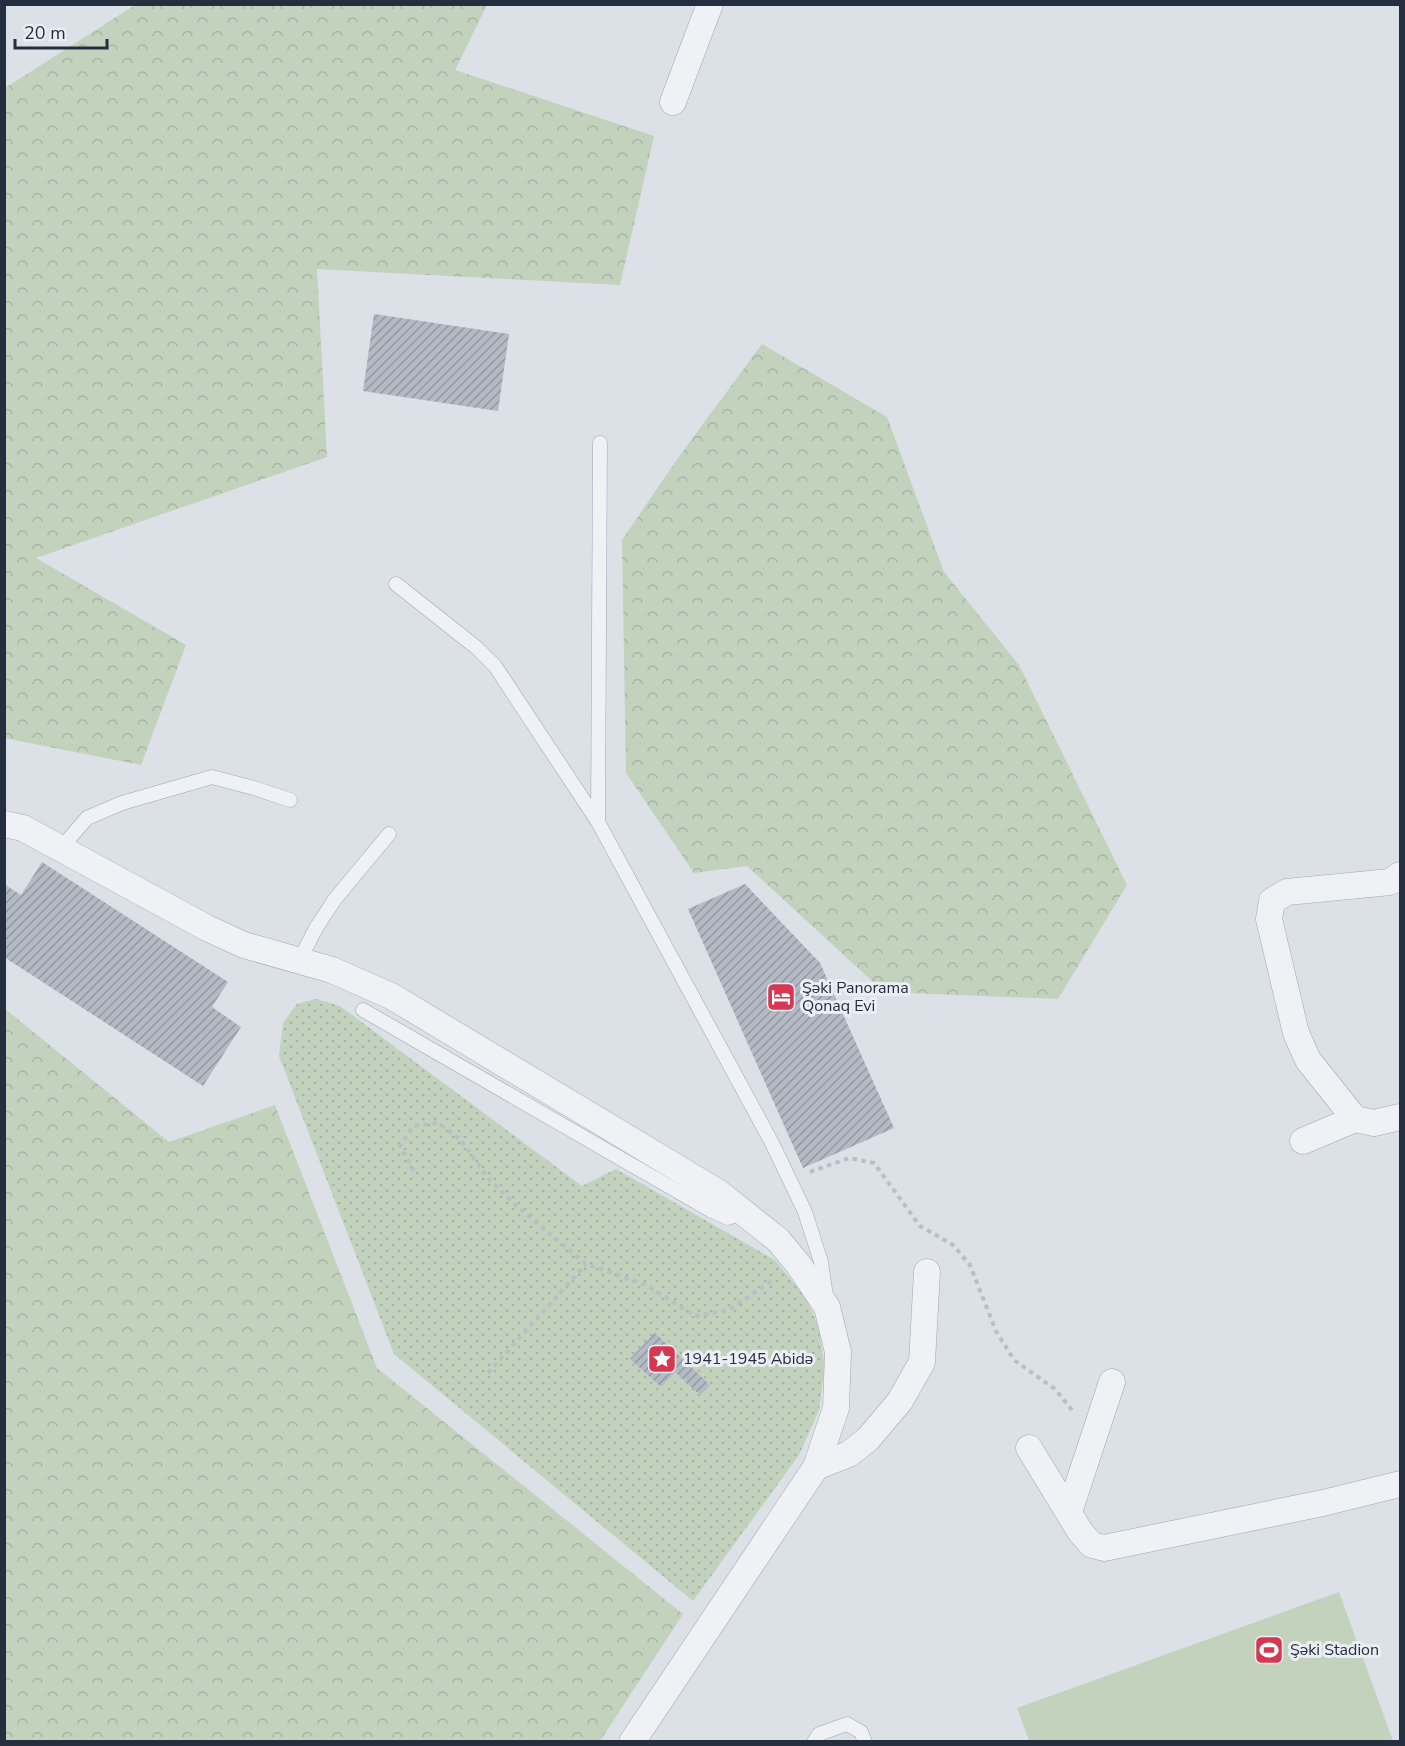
<svg xmlns="http://www.w3.org/2000/svg" width="1405" height="1746" font-family="'Nunito Sans',sans-serif">
<defs>
<pattern id="forest-crowns" width="20" height="18" patternUnits="userSpaceOnUse" patternTransform="scale(1.5)"><rect width="20" height="18" fill="#c2d2bd"/><path d="M2 6a3 3 0 1 1 6 0M12 15a3 3 0 1 1 6 0" fill="none" stroke="#a7b5a4"/></pattern>
<pattern id="park-dots" width="8" height="8" patternUnits="userSpaceOnUse" patternTransform="scale(1.5)"><rect width="8" height="8" fill="#c2d2bd"/><path d="M2 2h.1M6 6h.1" fill="none" stroke="#a7b5a4" stroke-width="1.8" stroke-linecap="round"/></pattern>
<pattern id="building-hatch" width="6" height="6" patternUnits="userSpaceOnUse" patternTransform="scale(1.5)"><rect width="6" height="6" fill="#b3bac4"/><path d="M-1 1l2-2M0 6l6-6M5 7l2-2" fill="none" stroke="#9198a1"/></pattern>
</defs>
<rect width="100%" height="100%" fill="#dce0e7"/>
<path fill="#c2d2bd" d="M1339 1592 1393 1741H1029L1017 1708Z"/>
<path fill="url(#forest-crowns)" d="M135 5H487L455 70 654 136 620 285 317 269 327 457 36 558 186 645 141 765 4 738 5 88Z
M762 344 887 417 944 572 1019 665 1127 885 1058 999 884 992 747 866 694 873 626 773 622 540 678 458Z
M4 1008 169 1142 275 1105 377 1368 683 1614 600 1741H5Z"/>
<path fill="url(#park-dots)" d="M316 999 340 1006 582 1186 616 1169 775 1260 806 1298 818 1325 825 1366 819 1410 799 1455 693 1601 394 1354 279 1056 283 1023 297 1004Z"/>
<path fill="url(#building-hatch)" d="M374 314 509 334 498 411 363 391Z
M42 862 228 982 212 1007 241 1027 203 1086 4 957V884L21 895Z
M745 884 820 963 894 1128 803 1168 688 909Z
M655 1333 710 1385 700 1395 675 1372 661 1387 630 1359Z"/>
<g fill="none" stroke-linecap="round" stroke-linejoin="round">
<g stroke="#a1a7b1" stroke-width="15">
<path id="lane" d="M396 584 477 648 495 666 598 822 772 1143 805 1212 821 1262 826 1296
M598 822 600 443
M61 848 87 818 122 803 212 777 254 788 290 800
M299 961 316 928 335 899 389 834
M363 1010 710 1210 728 1218 745 1212
M814 1742 819 1734 847 1724 861 1732 865 1742"/>
</g>
<g stroke="#a1a7b1" stroke-width="27">
<path id="street" d="M673 102 710 4
M4 824 23 828 207 928 244 945 332 970 391 996 719 1193 778 1240 798 1264 827 1307 838 1352 836 1408 816 1467 632 1742
M1400 875 1390 882 1287 892 1272 901 1269 919 1296 1033 1308 1060 1355 1119 1374 1123 1400 1117
M1303 1141 1355 1119
M1029 1448 1081 1533 1092 1545 1104 1548 1323 1503 1400 1484
M816 1467 849 1454 868 1439 900 1401 922 1362 927 1272
M1069 1512 1112 1382"/>
</g>
<path stroke="#babec5" stroke-width="4" stroke-dasharray="4.5 4.5" stroke-linecap="butt" d="M414 1171 400 1146 413 1126 438 1123 460 1139 488 1178 512 1202 586 1264 646 1285 695 1316 727 1311 775 1279
M810 1172 849 1158 874 1163 920 1226 953 1245 970 1265 996 1331 1014 1360 1055 1389 1072 1410
M488 1373 586 1264"/>
<use href="#lane" stroke="#eff1f5" stroke-width="14"/>
<use href="#street" stroke="#eff1f5" stroke-width="26"/>
</g>
<defs>
<g id="hotel-square" transform="scale(1.5)"><rect x="-9" y="-9" width="18" height="18" rx="4" fill="#d53850" stroke="#ebeff5"/><path d="M-6-4.5h1.5V1H6V5H4.5V3h-9V5H-6ZM-4 0a1.8 1.8 0 1 1 3.6 0ZM.5 0V-2.5h3Q6-2.5 6 0Z" fill="#fff"/></g>
<g id="sight-square" transform="scale(1.5)"><rect x="-9" y="-9" width="18" height="18" rx="4" fill="#d53850" stroke="#ebeff5"/><path d="M0-6L1.8-2.2L6-1.7L2.9 1.2L3.7 5.4L0 3.3L-3.7 5.4L-2.9 1.2L-6-1.7L-1.8-2.2Z" fill="#fff"/></g>
<g id="stadium-square" transform="scale(1.5)"><rect x="-9" y="-9" width="18" height="18" rx="4" fill="#d53850" stroke="#ebeff5"/><path d="M0-5a6.5 5 0 1 0 0 10a6.5 5 0 1 0 0-10ZM-3.5-1.8h7v3.6h-7Z" fill="#fff"/></g>
</defs>
<g fill-rule="evenodd">
<use href="#hotel-square" x="781" y="997"/>
<use href="#sight-square" x="662" y="1359"/>
<use href="#stadium-square" x="1269" y="1650"/>
</g>
<g text-anchor="middle" dominant-baseline="central" stroke-width="6" stroke-linejoin="round" paint-order="stroke">
<g font-size="16" fill="#252e3e" stroke="#ebeff5" text-anchor="start">
<text x="802" y="988">Şəki Panorama<tspan x="802" dy="18">Qonaq Evi</tspan></text>
<text x="683" y="1359">1941-1945 Abidə</text>
<text x="1290" y="1650">Şəki Stadion</text>
</g>
</g>
<rect width="1405" height="1746" fill="none" stroke="#252e3e" stroke-width="12"/>
<path d="M15 39v9h92v-9" fill="none" stroke="#252e3e" stroke-width="3"/>
<text x="24" y="39" font-size="18" fill="#252e3e" stroke="#ebeff5" stroke-width="4.5" paint-order="stroke">20 m</text>
</svg>
